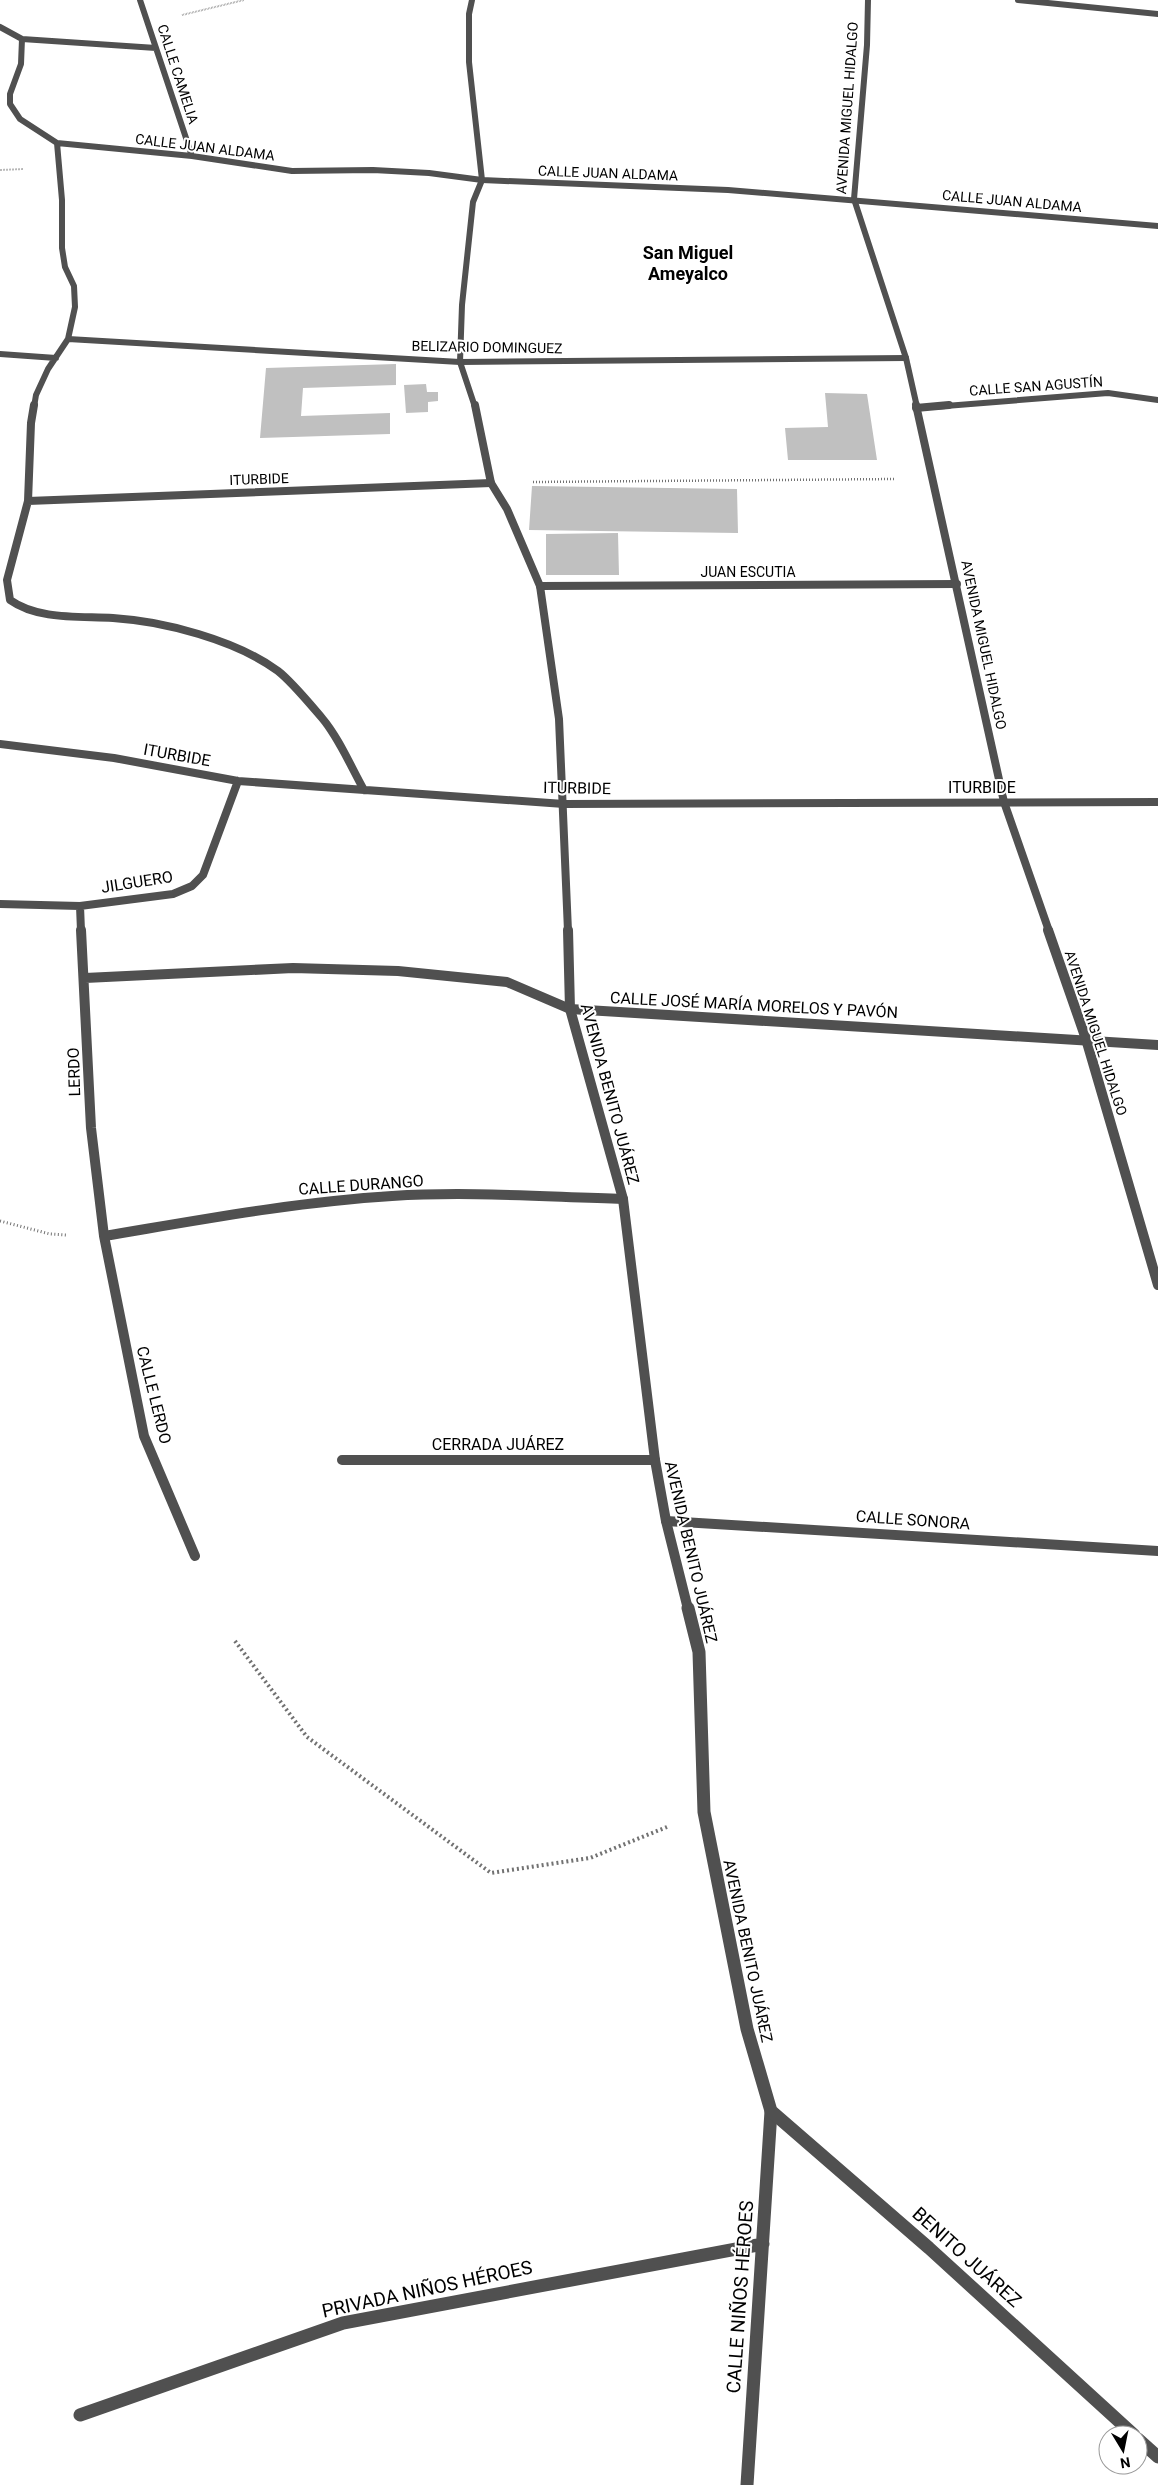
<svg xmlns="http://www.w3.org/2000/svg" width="1158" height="2485" font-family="Roboto,sans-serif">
<rect width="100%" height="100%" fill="#fff"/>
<path fill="#c0c0c0" d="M396 364V385L303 388 301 416 390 413V434L260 438 266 368Z
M426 384 427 392H438V401L428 402V412L406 413 404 385Z
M825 393 867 394 877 460H788L785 428 828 427Z
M532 486 737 489 738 533 529 530Z
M618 533 619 575H546V534Z"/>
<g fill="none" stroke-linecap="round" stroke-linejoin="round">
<path stroke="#727272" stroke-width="2" stroke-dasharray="0.5 1" stroke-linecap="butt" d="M182 15 244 0
M0 170 24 169"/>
<path stroke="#727272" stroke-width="2.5" stroke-dasharray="1 2" stroke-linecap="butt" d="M533 482 895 479"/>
<path stroke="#727272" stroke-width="3" stroke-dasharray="1 2.5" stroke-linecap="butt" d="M0 1221 50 1234 66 1235"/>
<path stroke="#727272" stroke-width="4" stroke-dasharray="2 3" stroke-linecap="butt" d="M235 1641 307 1737 491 1873 590 1858 667 1827"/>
<path stroke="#505050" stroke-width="6" d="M140 0 192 156
M1018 0 1158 14
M0 27 22 39 21 64 10 94V104L20 119 57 143 62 200V248L65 267 74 286 75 307 68 339 48 369 36 395 34 407
M22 39 156 48
M57 143 192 156 292 171 373 170 429 173 482 180 728 190 1158 226
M68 339 460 362 906 358
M0 354 56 358
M933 407 1108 393 1158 400"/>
<path stroke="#505050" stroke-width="8" d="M34 405 31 423 28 501 7 580 10 600C38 620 79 616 113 618 163 621 236 640 278 671 292 682 310 704 322 718 339 738 351 767 364 790
M916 408 949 405
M28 501 491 483
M540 586 957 584
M0 744 114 758 238 781 564 804 1158 802
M0 904 80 906 173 894 192 886 203 875 238 781
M80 906 81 931"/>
<path stroke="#505050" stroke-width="10" d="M81 930 91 1128 104 1236 144 1436 195 1556
M85 978 293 968 398 971 507 982 570 1009 1158 1045
M104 1236C200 1220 295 1202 392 1196 469 1191 546 1197 623 1199
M342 1460H655
M666 1521 1158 1551"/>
<path stroke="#505050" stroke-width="13" d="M80 2415 343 2323 763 2244
M747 2485 771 2111"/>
<path stroke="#505050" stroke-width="6" d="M472 0 469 14V62L482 180 473 202 462 305 460 362 475 407
M868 0 867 45 854 199 906 358 917 407"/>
<path stroke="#505050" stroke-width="8" d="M475 405 491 483 507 509 540 586 559 719 568 931
M916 405 1004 802 1049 931"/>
<path stroke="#505050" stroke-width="10" d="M568 930 570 1009 623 1199 655 1460 666 1521 688 1609
M1048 930 1086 1039 1158 1285"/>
<path stroke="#505050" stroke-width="13" d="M688 1608 699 1652 704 1812 747 2029 771 2111 929 2248 1134 2435
M1138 2439 1158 2457"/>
</g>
<g text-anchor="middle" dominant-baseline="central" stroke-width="4" stroke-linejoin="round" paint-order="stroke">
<g font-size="14" fill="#000" stroke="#fff">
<text transform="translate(178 74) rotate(72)">CALLE CAMELIA</text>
<text transform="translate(847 108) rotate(-86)">AVENIDA MIGUEL HIDALGO</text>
<text transform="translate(205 147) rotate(7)">CALLE JUAN ALDAMA</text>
<text transform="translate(608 173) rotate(2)">CALLE JUAN ALDAMA</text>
<text transform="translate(1012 201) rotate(5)">CALLE JUAN ALDAMA</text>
<text transform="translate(487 347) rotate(1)">BELIZARIO DOMINGUEZ</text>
<text transform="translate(1036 386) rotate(-4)">CALLE SAN AGUSTÍN</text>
<text transform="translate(259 479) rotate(-2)">ITURBIDE</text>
<text x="748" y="572">JUAN ESCUTIA</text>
<text transform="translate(984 645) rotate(78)">AVENIDA MIGUEL HIDALGO</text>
<text transform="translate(1096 1033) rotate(72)">AVENIDA MIGUEL HIDALGO</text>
</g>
<g font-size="16" fill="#000" stroke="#fff">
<text transform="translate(177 755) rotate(10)">ITURBIDE</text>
<text x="982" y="787">ITURBIDE</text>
<text transform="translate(577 788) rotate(1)">ITURBIDE</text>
<text transform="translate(137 882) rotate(-9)">JILGUERO</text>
<text transform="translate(754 1005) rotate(3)">CALLE JOSÉ MARÍA MORELOS Y PAVÓN</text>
<text transform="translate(74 1072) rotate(-92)">LERDO</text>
<text transform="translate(610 1094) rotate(75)">AVENIDA BENITO JUÁREZ</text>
<text transform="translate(361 1185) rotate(-4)">CALLE DURANGO</text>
<text transform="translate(154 1395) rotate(76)">CALLE LERDO</text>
<text x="498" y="1444">CERRADA JUÁREZ</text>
<text transform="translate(913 1520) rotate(4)">CALLE SONORA</text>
<text transform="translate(691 1552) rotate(77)">AVENIDA BENITO JUÁREZ</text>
<text transform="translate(748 1951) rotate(78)">AVENIDA BENITO JUÁREZ</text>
</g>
<g font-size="18" font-weight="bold" fill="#000" stroke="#fff">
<text x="688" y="252">San Miguel<tspan x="688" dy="21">Ameyalco</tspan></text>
</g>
<g font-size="19" fill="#000" stroke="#fff">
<text transform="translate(967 2257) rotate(42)">BENITO JUÁREZ</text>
<text transform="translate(427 2289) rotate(-12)">PRIVADA NIÑOS HÉROES</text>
<text transform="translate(740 2297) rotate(-86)">CALLE NIÑOS HÉROES</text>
</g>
</g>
<g transform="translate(1123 2450) rotate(170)"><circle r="24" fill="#ffffff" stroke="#999999"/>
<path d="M0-4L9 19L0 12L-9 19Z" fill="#000000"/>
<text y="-8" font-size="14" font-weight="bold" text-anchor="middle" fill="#000000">N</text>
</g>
</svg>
